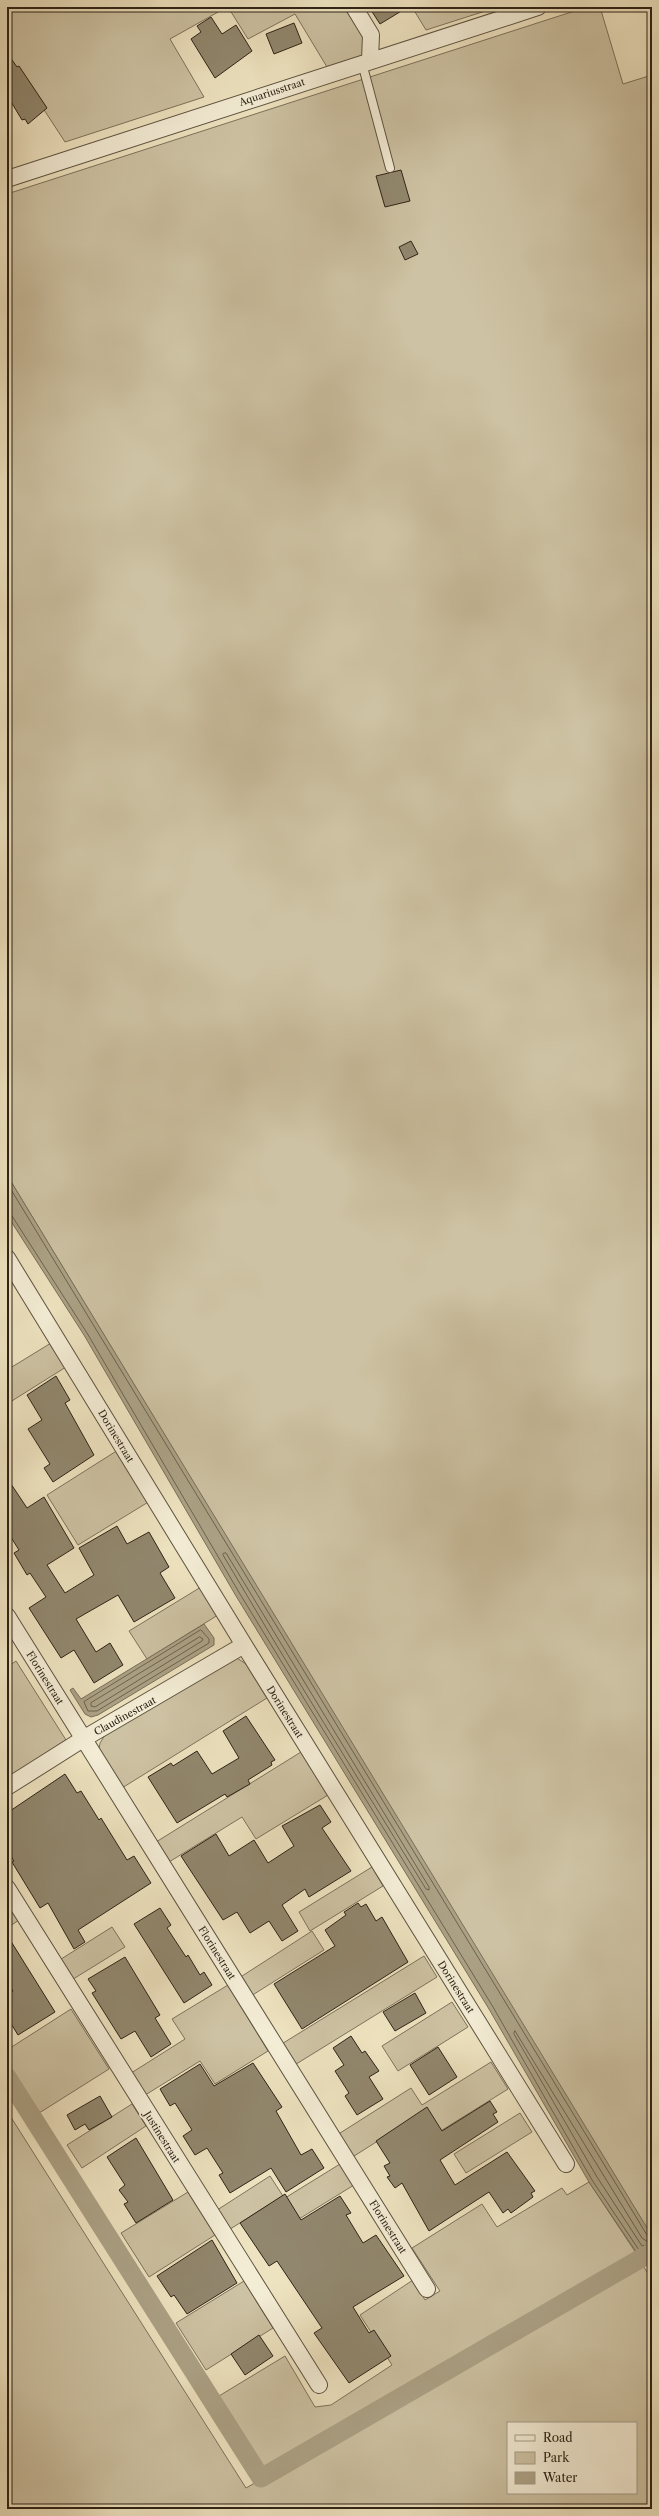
<svg xmlns="http://www.w3.org/2000/svg" width="659" height="2516" font-family="'Libre Caslon Text',serif">
<rect width="100%" height="100%" fill="#eee3c0"/>
<filter id="stains"><feTurbulence type="fractalNoise" baseFrequency=".005" numOctaves="4"/><feColorMatrix values="0 0 0 0 .2 0 0 0 0 .09 0 0 0 0 .02 0 0 0 .5 -.17"/></filter>
<radialGradient id="worn" r=".72"><stop offset=".6" stop-color="#630" stop-opacity="0"/><stop offset="1" stop-color="#630" stop-opacity=".3"/></radialGradient>
<path fill="#cdc2a3" stroke="#7d725c" fill-rule="evenodd" d="M7 7H227L170 39 204 97 65 142 7 53Z
M228 7H344L363 37V55L327 67 295 14 248 39Z
M412 7H498L426 30Z
M587 7H600L623 84 652 75V2241L7 1175V194Z
M51 1343 66 1367 7 1404V1370Z
M118 1450 150 1501 78 1545 47 1495Z
M201 1587 218 1615 147 1659 129 1631Z
M237 1658 246 1664 267 1698 122 1788 99 1749 100 1743 105 1735Z
M16 1661 66 1740 7 1778V1667Z
M301 1752 328 1795 256 1839 242 1817 169 1862 156 1842Z
M372 1867 383 1886 310 1931 299 1912Z
M7 1900 19 1920 7 1928Z
M112 1927 125 1947 70 1981 58 1961Z
M312 1931 324 1950 251 1996 239 1978Z
M424 1956 437 1977 293 2066 280 2045Z
M228 1985 268 2051 215 2084 200 2061 142 2097 128 2075 185 2039 172 2019Z
M452 2002 468 2027 398 2071 382 2046Z
M71 2009 109 2069 36 2115 7 2068V2050Z
M491 2062 508 2089 439 2132 425 2111 351 2158 337 2135 411 2088 422 2105Z
M132 2104 146 2126 82 2168 67 2145Z
M7 2111 246 2488 642 2264 652 2280V2509H7ZM508 2423H636V2493H508Z
M520 2113 532 2132 466 2173 454 2154Z
M340 2164 354 2185 299 2219 285 2198Z
M270 2176 283 2196 227 2231 214 2212Z
M589 2182 638 2256 261 2473 214 2399 285 2356 315 2407 331 2405 392 2365 360 2315 413 2280 425 2300 440 2291 412 2248 482 2204 497 2227 562 2188 567 2195Z
M188 2192 215 2235 149 2277 121 2233Z
M244 2281 273 2328 206 2370 176 2323Z"/>
<path fill="#aca286" stroke="#796f59" d="M7 1175 652 2236V2252L641 2259 589 2182 489 2009 236 1596 84 1335 7 1215Z
M204 1624 214 1638V1645L98 1715 91 1717 85 1714 70 1690 73 1688 81 1699Z"/>
<g fill="none" stroke-linecap="round" stroke-linejoin="round">
<path stroke="#6c624e" stroke-width="1" d="M7 1183 647 2235 652 2237
M7 1213 12 1216 87 1333 240 1594 493 2007 592 2180 641 2253 652 2249
M224 1553H226L429 1887V1890L426 1889C358 1778 289 1668 223 1555Z
M201 1630 209 1639V1643L97 1711H88L84 1702Z
M200 1637 203 1639 202 1641 95 1707 91 1706V1703Z
M515 2031 642 2238 648 2242 647 2245 642 2246 597 2177 514 2034Z"/>
<path stroke="#aca286" stroke-width="19" d="M7 2077 261 2478 652 2252"/>
</g>
<path fill="#91876e" stroke="#2d2316" d="M369 7H408L380 24Z
M211 17 222 34 236 25 252 51 215 78 191 39 201 32 197 26Z
M294 23 302 43 274 54 266 34Z
M7 53 17 67 19 66 47 108 28 124 25 119 22 120 7 95Z
M401 170 410 201 385 207 376 176Z
M411 241 418 254 405 260 399 247Z
M56 1376 70 1400 65 1403 94 1455 53 1482 44 1468 50 1464 28 1429 42 1420 27 1395Z
M7 1478 27 1508 44 1497 74 1548 47 1565 65 1593 94 1575 79 1548 117 1526 127 1544 149 1532 169 1567 160 1573 175 1598 134 1622 118 1595 76 1619 96 1652 110 1643 123 1665 94 1683 74 1650 61 1658 29 1608 46 1597 30 1573 27 1575 14 1553 19 1550 7 1531Z
M246 1716 275 1760 271 1762 272 1765 248 1780 250 1784 227 1797 225 1794 177 1823 148 1777 171 1763 173 1766 197 1751 212 1774 239 1758 223 1731Z
M65 1774 77 1793 81 1791 99 1820 101 1818 127 1860 134 1856 151 1883 78 1930 85 1942 74 1949 48 1903 40 1908 12 1862 14 1861 7 1850V1813Z
M320 1805 331 1822 322 1828 351 1871 309 1897 305 1889 282 1905 298 1931 282 1941 269 1921 250 1933 237 1912 223 1920 181 1856 216 1834 229 1856 254 1840 268 1863 294 1846 282 1826Z
M358 1903 361 1907 366 1904 376 1921 382 1917 408 1962 302 2029 274 1984 335 1946 325 1930 346 1915 344 1912Z
M160 1908 171 1925 167 1928 186 1957 188 1955 200 1975 204 1972 212 1985 184 2003 134 1924Z
M7 1935 55 2012 18 2035 7 2017V1995L13 1991 7 1982Z
M125 1957 160 2015 155 2018 171 2044 151 2057 135 2031 121 2039 92 1993 96 1991 88 1979Z
M415 1993 426 2013 395 2031 383 2012Z
M351 2036 362 2053 365 2051 379 2071 369 2077 383 2099 357 2115 345 2096 349 2093 335 2071 344 2065 333 2048Z
M438 2047 457 2077 429 2095 410 2065Z
M253 2063 282 2107 276 2111 301 2155 312 2149 324 2168 286 2192 271 2168 230 2193 219 2175 223 2173 207 2148 195 2155 183 2136 192 2130 175 2103 170 2106 160 2089 200 2064 214 2086Z
M100 2096 112 2117 89 2130 85 2124 75 2130 67 2115Z
M490 2101 497 2112 493 2114 498 2122 440 2160 455 2185 507 2152 535 2191 531 2193 533 2197 511 2213 508 2209 503 2213 489 2192 429 2231 402 2183 395 2188 387 2177 390 2176 384 2166 390 2163 376 2141 427 2107 442 2131Z
M136 2138 173 2200 136 2223 124 2204 128 2202 119 2190 125 2185 107 2157Z
M285 2194 301 2220 340 2196 351 2213 346 2215 363 2243 376 2235 404 2276 353 2307 369 2333 374 2330 391 2356 349 2383 314 2333 322 2328 277 2261 269 2266 240 2223Z
M212 2240 237 2283 187 2314 174 2295 171 2297 157 2276Z
M259 2335 273 2356 245 2375 231 2354Z"/>
<g fill="none" stroke-linecap="round" stroke-linejoin="round">
<g stroke="#5d5340" stroke-width="10">
<path id="lane" d="M362 63 390 168"/>
</g>
<g stroke="#5d5340" stroke-width="18">
<path id="street" d="M354 7 371 35 370 60
M7 179 538 7
M7 1258 244 1645 566 2164
M7 1616 427 2289
M7 1787 83 1739 244 1645
M7 1888 319 2385"/>
</g>
<use href="#lane" stroke="#f4edd6" stroke-width="8"/>
<use href="#street" stroke="#f4edd6" stroke-width="16"/>
</g>
<g text-anchor="middle" dominant-baseline="central" stroke-width="4" stroke-linejoin="round" paint-order="stroke">
<g font-size="10" fill="#2d2316" stroke="#f4edd6">
<text transform="translate(272 92) rotate(-18)">Aquariusstraat</text>
<text transform="translate(116 1436) rotate(59)">Dorinestraat</text>
<text transform="translate(45 1678) rotate(58)">Florinestraat</text>
<text transform="translate(285 1712) rotate(58)">Dorinestraat</text>
<text transform="translate(125 1716) rotate(-29)">Claudinestraat</text>
<text transform="translate(217 1953) rotate(58)">Florinestraat</text>
<text transform="translate(456 1987) rotate(58)">Dorinestraat</text>
<text transform="translate(162 2137) rotate(58)">Justinestraat</text>
<text transform="translate(388 2227) rotate(58)">Florinestraat</text>
</g>
</g>
<rect width="659" height="2516" fill="none" stroke="#eee3c0" stroke-width="24"/>
<rect x="8" y="8" width="643" height="2500" fill="none" stroke="#2d2316" stroke-width="2"/>
<rect x="12" y="12" width="635" height="2492" fill="none" stroke="#2d2316"/>
<rect x="507" y="2422" width="130" height="72" fill="#f4edd6" stroke="#a49c89"/>
<rect x="515" y="2435" width="20" height="6" fill="#f4edd6" stroke="#a49c89"/>
<text x="543" y="2442" font-size="12" fill="#2d2316">Road</text>
<rect x="515" y="2452" width="20" height="12" fill="#cdc2a3" stroke="#a49c89"/>
<text x="543" y="2462" font-size="12" fill="#2d2316">Park</text>
<rect x="515" y="2472" width="20" height="12" fill="#aca286" stroke="#a49c89"/>
<text x="543" y="2482" font-size="12" fill="#2d2316">Water</text>
<rect width="100%" height="100%" filter="url(#stains)"/>
<rect width="100%" height="100%" fill="url(#worn)"/>
</svg>
